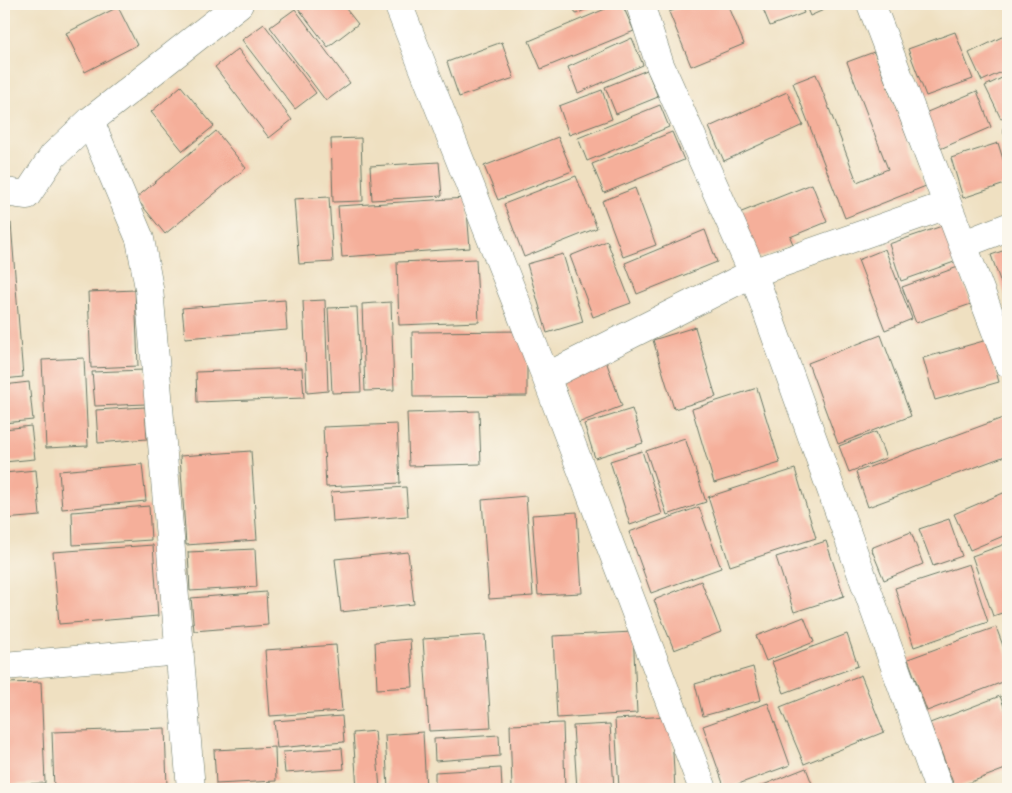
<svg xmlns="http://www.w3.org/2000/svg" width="1012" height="793" font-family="Kalam,sans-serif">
<rect width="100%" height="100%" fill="#fbf7ec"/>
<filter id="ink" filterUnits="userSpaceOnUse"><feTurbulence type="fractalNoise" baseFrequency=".02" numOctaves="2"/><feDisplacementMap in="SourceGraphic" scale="10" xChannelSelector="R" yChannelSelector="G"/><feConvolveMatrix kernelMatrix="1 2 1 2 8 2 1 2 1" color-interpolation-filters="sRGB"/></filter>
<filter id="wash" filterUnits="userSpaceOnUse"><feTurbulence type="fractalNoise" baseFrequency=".0096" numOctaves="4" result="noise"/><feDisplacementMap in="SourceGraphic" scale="20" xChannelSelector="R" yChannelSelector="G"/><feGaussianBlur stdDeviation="1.12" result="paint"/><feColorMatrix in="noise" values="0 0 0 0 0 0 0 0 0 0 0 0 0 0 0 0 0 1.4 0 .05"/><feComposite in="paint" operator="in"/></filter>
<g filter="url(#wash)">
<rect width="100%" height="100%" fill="#efe0c1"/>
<g id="blocks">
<path fill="#f5af9a" d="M295 4H342L358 24 328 47Z
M572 4H598L576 14Z
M617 4H622L634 31 541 69 529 41Z
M689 4H728L744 44 691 66 669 12Z
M761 4H800L804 13 770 26Z
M805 4H837L810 16Z
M118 7 137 45 85 72 66 33Z
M295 9 350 83 326 101 270 27Z
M264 24 316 93 295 109 242 40Z
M955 32 973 79 926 96 908 49Z
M1008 34V69L982 81 969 53Z
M632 38 643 65 578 93 568 67Z
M502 42 514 78 459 97 447 62Z
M238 49 292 120 269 138 215 67Z
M874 52 926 186 845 218 793 83 816 74 857 182 888 169 847 62Z
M647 70 658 97 616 114 605 87Z
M1008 75V116L1001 119 985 86Z
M181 86 214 126 183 151 151 112Z
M602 90 612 119 569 135 559 106Z
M977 91 991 127 940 149 925 113Z
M787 92 803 125 724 161 709 127Z
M660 105 669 127 587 161 578 138Z
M1008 127V143L1002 129Z
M216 131 246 168 165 234 136 198Z
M672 132 684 160 604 193 592 164Z
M558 137 572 171 498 200 484 166Z
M361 138 363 201 333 202 331 139Z
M998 143 1008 175V183L963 198 951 158Z
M439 162 442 196 372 200 370 166Z
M576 176 597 228 524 257 504 204Z
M812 184 827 222 790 237 793 244 757 258 739 213Z
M635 188 656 245 623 257 602 201Z
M329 197 333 262 299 264 294 199Z
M466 198 470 248 342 257 338 206Z
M11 223 23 377 4 379V224Z
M945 225 957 261 901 281 889 244Z
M705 230 717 262 637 294 625 263Z
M607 241 631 303 593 317 570 256Z
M885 249 912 319 885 330 858 260Z
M1008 249V303L991 255Z
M563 254 583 322 547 333 527 264Z
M476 259 479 322 399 325 397 262Z
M958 267 971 304 916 323 902 287Z
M135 290 138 366 91 368 88 292Z
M285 300 287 330 185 338 182 308Z
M325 300 328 391 307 393 303 301Z
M391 302 394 390 365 391 362 304Z
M357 307 361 392 332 393 328 308Z
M695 327 716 397 674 409 653 340Z
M527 331V396L413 397 412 332Z
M881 335 911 416 838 444 808 363Z
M987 340 999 382 935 400 923 358Z
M84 358 88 446 46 448 42 360Z
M606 361 622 406 578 423 561 377Z
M302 368 304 398 197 402 196 372Z
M144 370 146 404 95 406 92 372Z
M29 382 33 420 4 423V385Z
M757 388 780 463 714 483 692 409Z
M145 407 147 439 98 443 96 410Z
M632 409 643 443 595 458 584 424Z
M479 411 481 464 409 466 407 413Z
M1008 416V455L868 507 856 472Z
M397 424 400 483 326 487 323 427Z
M31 426 35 459 4 462V429Z
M876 432 886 458 849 472 839 446Z
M685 438 706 502 667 515 646 451Z
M251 451 257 540 186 545 180 456Z
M642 451 662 514 630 525 610 461Z
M142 464 146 501 62 509 59 471Z
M795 469 816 538 730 566 708 497Z
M36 470 40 516 4 519V473Z
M406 487 408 516 333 522 331 492Z
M1008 491V534L970 550 954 514Z
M526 496 533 596 489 599 482 500Z
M149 506 151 540 73 545 72 512Z
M699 507 721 568 651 593 629 532Z
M577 512 582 593 538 595 532 515Z
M949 519 962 556 933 566 919 529Z
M911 532 923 564 884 580 871 548Z
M826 541 844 596 794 612 776 557Z
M1008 543V611L993 616 972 556Z
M153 545 158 616 59 624 53 552Z
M255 549 257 587 190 591 188 552Z
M408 552 414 604 341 612 335 559Z
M969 564 988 622 914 647 895 588Z
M701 581 721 632 674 650 654 600Z
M266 592 268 625 194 631 191 598Z
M804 617 814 642 766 661 756 636Z
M996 627 1008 659V680L927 711 908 659Z
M633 632 637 713 557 718 553 636Z
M847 634 858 666 784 693 772 662Z
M485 635 491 728 429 731 423 639Z
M410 639 413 687 377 689 375 642Z
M336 645 342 711 270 716 265 650Z
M753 667 761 700 703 716 695 684Z
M861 675 884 732 804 764 780 707Z
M41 682 45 783 4 785V683Z
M1000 696 1008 717V768L955 788 930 723Z
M768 703 790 765 725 789 703 726Z
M342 716 344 742 277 748 274 721Z
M671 716 675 789H619L615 719Z
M563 723 565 789H512L510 725Z
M610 724 614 789H577L573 726Z
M165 728 167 787 54 789 52 732Z
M375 731 380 789H357L353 733Z
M423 732 426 789H388L385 735Z
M499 735 500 756 435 761 434 739Z
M275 747 276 781 216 784 214 750Z
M342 748 344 769 285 773 283 752Z
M501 768 502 789H435V772Z
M806 768 814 789H753Z
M280 786 281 789H253V788Z"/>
</g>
</g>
<g filter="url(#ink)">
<use href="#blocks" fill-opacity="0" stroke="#687665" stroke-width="1"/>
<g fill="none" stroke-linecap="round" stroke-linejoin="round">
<g stroke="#687665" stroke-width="29">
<path id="minor" d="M398 4 546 377 703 789
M640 4 660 65 753 273 939 789
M871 4 1008 363
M90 121 140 239 149 288 191 789
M4 192 27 195 53 156 90 121 239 4
M964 244 1008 227
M546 377 753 273 947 205
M4 666 180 651"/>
</g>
<use href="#minor" stroke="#fff" stroke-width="28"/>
</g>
</g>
<rect width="1012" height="793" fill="none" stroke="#fbf7ec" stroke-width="20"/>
</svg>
